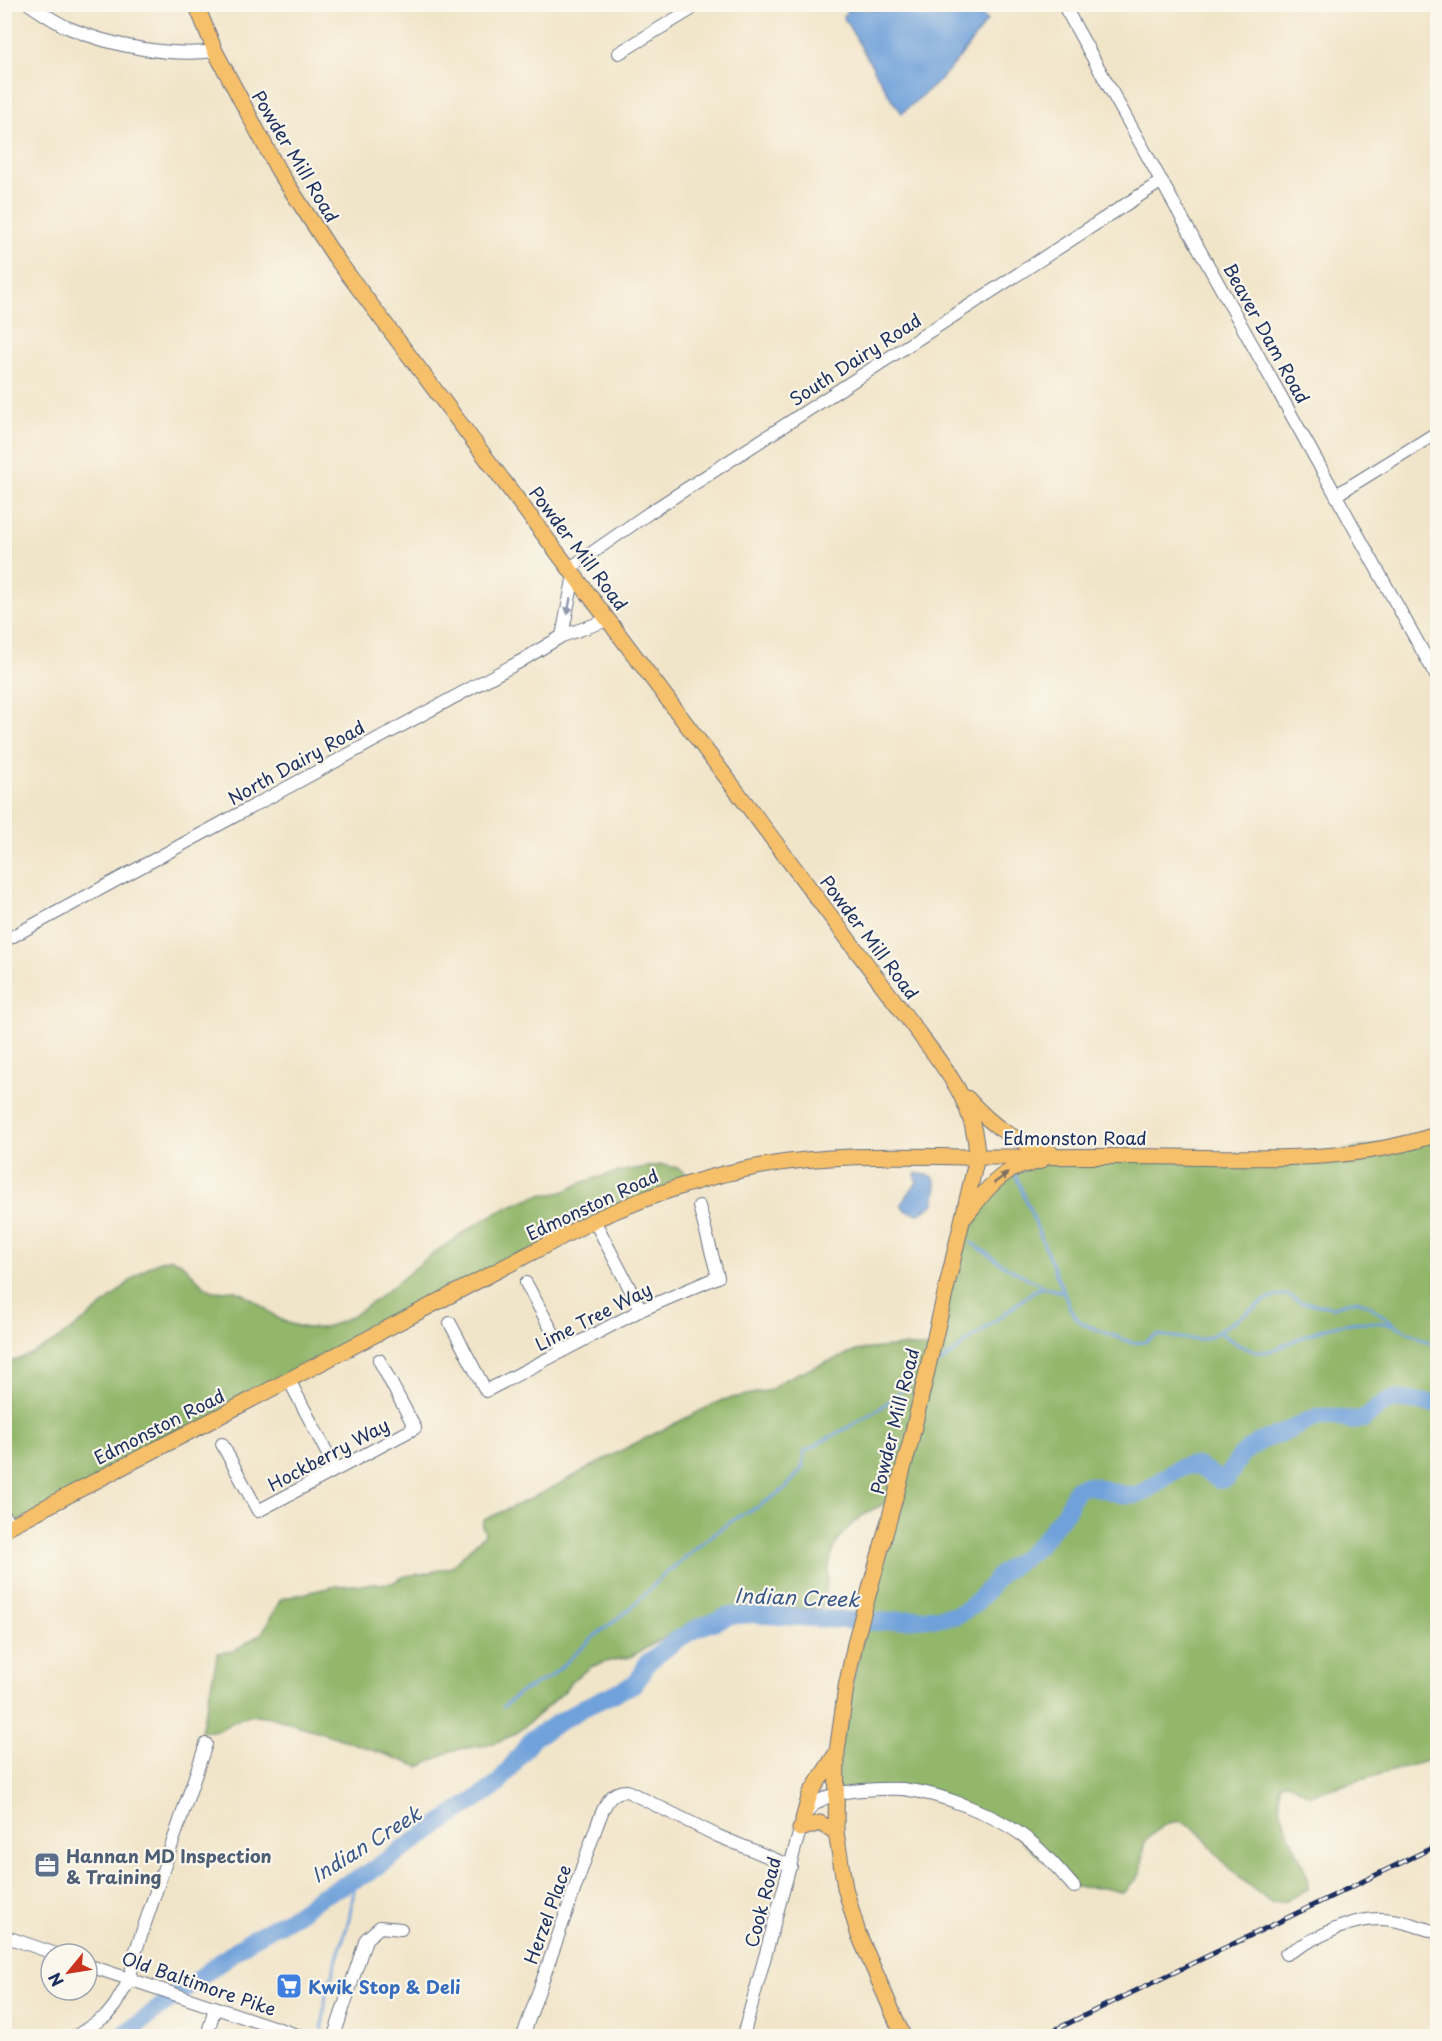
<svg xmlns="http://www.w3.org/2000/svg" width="1442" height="2041" font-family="'Playpen Sans',sans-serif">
<rect width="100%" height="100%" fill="#fbf7ec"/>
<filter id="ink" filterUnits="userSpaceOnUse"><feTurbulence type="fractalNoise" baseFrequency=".0167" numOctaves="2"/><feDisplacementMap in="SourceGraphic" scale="12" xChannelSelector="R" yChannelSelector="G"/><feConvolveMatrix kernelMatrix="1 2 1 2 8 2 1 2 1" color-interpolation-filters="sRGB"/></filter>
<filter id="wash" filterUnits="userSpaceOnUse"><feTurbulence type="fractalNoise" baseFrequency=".008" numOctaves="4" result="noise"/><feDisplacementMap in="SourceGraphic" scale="24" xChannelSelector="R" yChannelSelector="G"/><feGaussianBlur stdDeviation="1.35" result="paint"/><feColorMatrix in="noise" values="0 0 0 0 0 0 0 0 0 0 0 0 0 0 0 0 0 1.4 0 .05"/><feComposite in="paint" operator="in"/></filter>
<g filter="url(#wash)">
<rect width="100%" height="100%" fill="#f1e5c9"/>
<path fill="#92b66b" stroke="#567264" stroke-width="1.5" d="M1437 1134V1758L1309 1795 1288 1782 1281 1784C1271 1805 1300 1855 1308 1878V1889L1285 1901 1272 1904C1256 1891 1241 1880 1226 1865 1201 1839 1185 1796 1146 1841 1140 1849 1144 1859 1142 1868 1140 1878 1130 1886 1123 1893L1104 1888 1074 1887 1000 1821 911 1790 836 1792 837 1752 894 1500C866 1510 836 1529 830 1562 827 1575 827 1590 824 1603L819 1608 728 1610 716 1613 690 1623 630 1657 605 1662 591 1667 571 1681 564 1692 518 1732 502 1740 487 1745 453 1750 420 1767C378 1752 336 1736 293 1724 280 1720 266 1714 253 1715 233 1716 225 1735 201 1731L218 1653 234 1651 262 1633 281 1599 336 1586 392 1583 405 1576 428 1573 451 1567 484 1535 485 1532 482 1526 484 1520 544 1492 628 1447 722 1400 771 1390 782 1381 796 1374 859 1350 901 1346 932 1348 962 1221 992 1184 1059 1156 1308 1157Z
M662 1165 678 1168 697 1181 647 1197 11 1526 4 1515V1364C45 1352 76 1328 108 1301 125 1287 144 1264 167 1259 184 1255 197 1287 214 1291 221 1293 229 1288 236 1291 252 1296 264 1309 278 1318 292 1327 314 1331 329 1326 366 1314 399 1279 430 1256 464 1232 498 1207 540 1195 546 1193 552 1195 558 1193 568 1191 577 1184 587 1181 611 1172 637 1168 662 1165Z"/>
<path fill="#6fa1da" stroke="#45689c" stroke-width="1.5" d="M849 9 981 13 987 21 959 58 940 80 902 113 892 100 843 16Z
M918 1173 933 1177C939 1186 936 1195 933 1205L918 1214 905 1210 901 1204 917 1182 915 1174Z"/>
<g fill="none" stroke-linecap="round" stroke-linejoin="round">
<path stroke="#6fa1da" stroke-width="3" d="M1016 1176 1070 1308 1078 1320 1085 1325 1133 1343 1144 1342 1157 1335 1198 1340 1210 1337 1266 1300 1281 1295H1289L1300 1302 1333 1307 1358 1300 1371 1307 1397 1326 1438 1347
M972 1243 1005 1266 1044 1287
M1219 1332C1268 1368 1269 1348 1317 1331 1342 1322 1368 1319 1395 1325
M939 1364 1035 1290 1044 1287 1062 1292
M503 1707 519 1693 550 1677 596 1635 630 1609 665 1574 716 1532 741 1515 756 1508 785 1489 802 1469 804 1453 807 1450 868 1416 886 1404 912 1381
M322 2030 326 1994 349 1920 356 1878"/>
<path stroke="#6fa1da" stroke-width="18" d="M122 2036 250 1940 295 1915 320 1897 368 1873 497 1785 533 1738 583 1708 634 1684 642 1674 647 1663 678 1639 697 1628 729 1616 751 1614 876 1622 954 1616C979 1606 984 1591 1001 1574 1010 1565 1022 1561 1031 1552 1044 1541 1053 1526 1064 1514 1071 1507 1071 1491 1080 1487 1097 1481 1118 1500 1139 1494 1158 1488 1178 1458 1200 1467 1206 1470 1213 1476 1219 1480L1227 1478 1239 1458 1247 1450 1259 1442 1292 1429 1307 1421 1320 1417H1334L1354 1421 1364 1419 1384 1403 1395 1399 1438 1404"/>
</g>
</g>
<g filter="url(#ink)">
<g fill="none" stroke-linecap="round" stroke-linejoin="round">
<g stroke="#666f83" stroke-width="14">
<path id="minor" d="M29 4C42 13 55 22 69 28 111 46 170 57 215 51
M1063 4 1438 679
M619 53 690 10
M1336 495 1438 432
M570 568 649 513 1162 181
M562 636 574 575
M4 941 521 661 562 636 608 620
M594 1220 641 1310
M526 1283 563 1351
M450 1323 486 1391 641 1310 718 1277 699 1206
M289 1380 336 1470
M222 1444 258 1511 415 1428 379 1360
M4 1515 11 1526
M4 1936 56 1954
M1286 1954C1318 1937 1354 1914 1392 1920 1407 1922 1423 1928 1438 1933
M87 1965 300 2036
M76 2036 106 2016 115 2005 130 1979 134 1956 206 1744
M207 2036 215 2007
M334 2036 366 1939 380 1927 401 1929
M523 2036 596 1828C602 1813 607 1790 627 1791L718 1836 791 1866
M743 2036 803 1819C815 1796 838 1792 862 1790 875 1789 890 1788 903 1789 944 1794 997 1815 1030 1841 1046 1854 1060 1871 1074 1887"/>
</g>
<g stroke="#666f83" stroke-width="17">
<path id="major" d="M196 4 215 51 278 170 335 257 911 1023C943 1067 975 1099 977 1157L910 1444 856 1639 846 1687 837 1752 836 1832 845 1888 858 1933 903 2036
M967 1098C996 1130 1011 1138 1051 1153
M966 1216C979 1199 993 1179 1013 1169 1022 1165 1032 1164 1041 1161
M4 1529 594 1220C648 1196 703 1176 762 1166 828 1154 897 1156 965 1157 1036 1157 1107 1156 1177 1157 1264 1158 1354 1163 1438 1134
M803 1819 810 1794 837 1752
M800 1829 820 1823 836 1832"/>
</g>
<use href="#minor" stroke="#fff" stroke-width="12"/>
<use href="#major" stroke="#f6c06b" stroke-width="15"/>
<g stroke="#1b2f5e" stroke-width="5">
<path id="rail" d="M1042 2036 1438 1845"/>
</g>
<use href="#rail" stroke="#fbf7ec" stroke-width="3" stroke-dasharray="9" stroke-linecap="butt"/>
</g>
<defs><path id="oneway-solid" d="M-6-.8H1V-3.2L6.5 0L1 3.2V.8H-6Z" transform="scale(1.5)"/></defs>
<use fill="#8d97ae" href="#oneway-solid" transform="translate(569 606) rotate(100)"/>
<use fill="#7e7064" href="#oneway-solid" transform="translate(1001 1178) rotate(-36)"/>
</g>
<defs>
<g id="office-square" transform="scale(1.35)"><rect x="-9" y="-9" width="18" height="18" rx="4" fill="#5c6f8a" stroke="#fbf7ec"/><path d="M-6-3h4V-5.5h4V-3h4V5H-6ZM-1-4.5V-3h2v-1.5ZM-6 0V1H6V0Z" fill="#fff"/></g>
<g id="supermarket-square" transform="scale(1.35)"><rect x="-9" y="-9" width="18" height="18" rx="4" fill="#3f7fe0" stroke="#fbf7ec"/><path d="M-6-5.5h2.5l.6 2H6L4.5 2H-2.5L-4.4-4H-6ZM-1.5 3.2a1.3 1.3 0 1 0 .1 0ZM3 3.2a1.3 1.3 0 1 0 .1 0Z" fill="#fff"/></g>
</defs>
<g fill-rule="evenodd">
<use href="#office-square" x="47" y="1865"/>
<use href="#supermarket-square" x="289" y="1986"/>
</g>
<g text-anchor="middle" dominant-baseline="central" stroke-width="4.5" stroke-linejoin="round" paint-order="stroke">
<g font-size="18" fill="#1b2f5e" stroke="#fbf7ec">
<text transform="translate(296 156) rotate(59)">Powder Mill Road</text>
<text transform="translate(1267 333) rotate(61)">Beaver Dam Road</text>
<text transform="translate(855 359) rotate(-33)">South Dairy Road</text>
<text transform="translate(579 548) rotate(53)">Powder Mill Road</text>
<text transform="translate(296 762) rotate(-29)">North Dairy Road</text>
<text transform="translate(870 937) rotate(53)">Powder Mill Road</text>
<text x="1075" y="1137">Edmonston Road</text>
<text transform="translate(592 1204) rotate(-25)">Edmonston Road</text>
<text transform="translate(593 1316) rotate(-27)">Lime Tree Way</text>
<text transform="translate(894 1421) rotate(-76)">Powder Mill Road</text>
<text transform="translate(159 1426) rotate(-27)">Edmonston Road</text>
<text transform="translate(328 1454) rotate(-28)">Hockberry Way</text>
<text transform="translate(762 1902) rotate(-75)">Cook Road</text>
<text transform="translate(547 1914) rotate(-70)">Herzel Place</text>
<text transform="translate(199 1983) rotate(19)">Old Baltimore Pike</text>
</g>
<g font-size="18" font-weight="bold" fill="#4e5e75" stroke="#fbf7ec" text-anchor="start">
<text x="66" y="1855">Hannan MD Inspection<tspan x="66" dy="21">&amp; Training</tspan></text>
</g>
<g font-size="18" font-weight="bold" fill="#366cbe" stroke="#fbf7ec" text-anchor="start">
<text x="308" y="1986">Kwik Stop &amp; Deli</text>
</g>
<g font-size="20" font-style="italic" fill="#385789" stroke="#fbf7ec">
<text transform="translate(797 1597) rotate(2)">Indian Creek</text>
<text transform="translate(366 1844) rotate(-32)">Indian Creek</text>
</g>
</g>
<rect width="1442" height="2041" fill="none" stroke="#fbf7ec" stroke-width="24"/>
<g transform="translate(69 1972) rotate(240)"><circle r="28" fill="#fbf7ec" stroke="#a1a7b3" stroke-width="1.5"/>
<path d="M0-4.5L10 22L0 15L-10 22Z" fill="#c8321e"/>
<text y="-9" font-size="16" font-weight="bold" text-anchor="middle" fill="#1b2f5e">N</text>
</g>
</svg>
